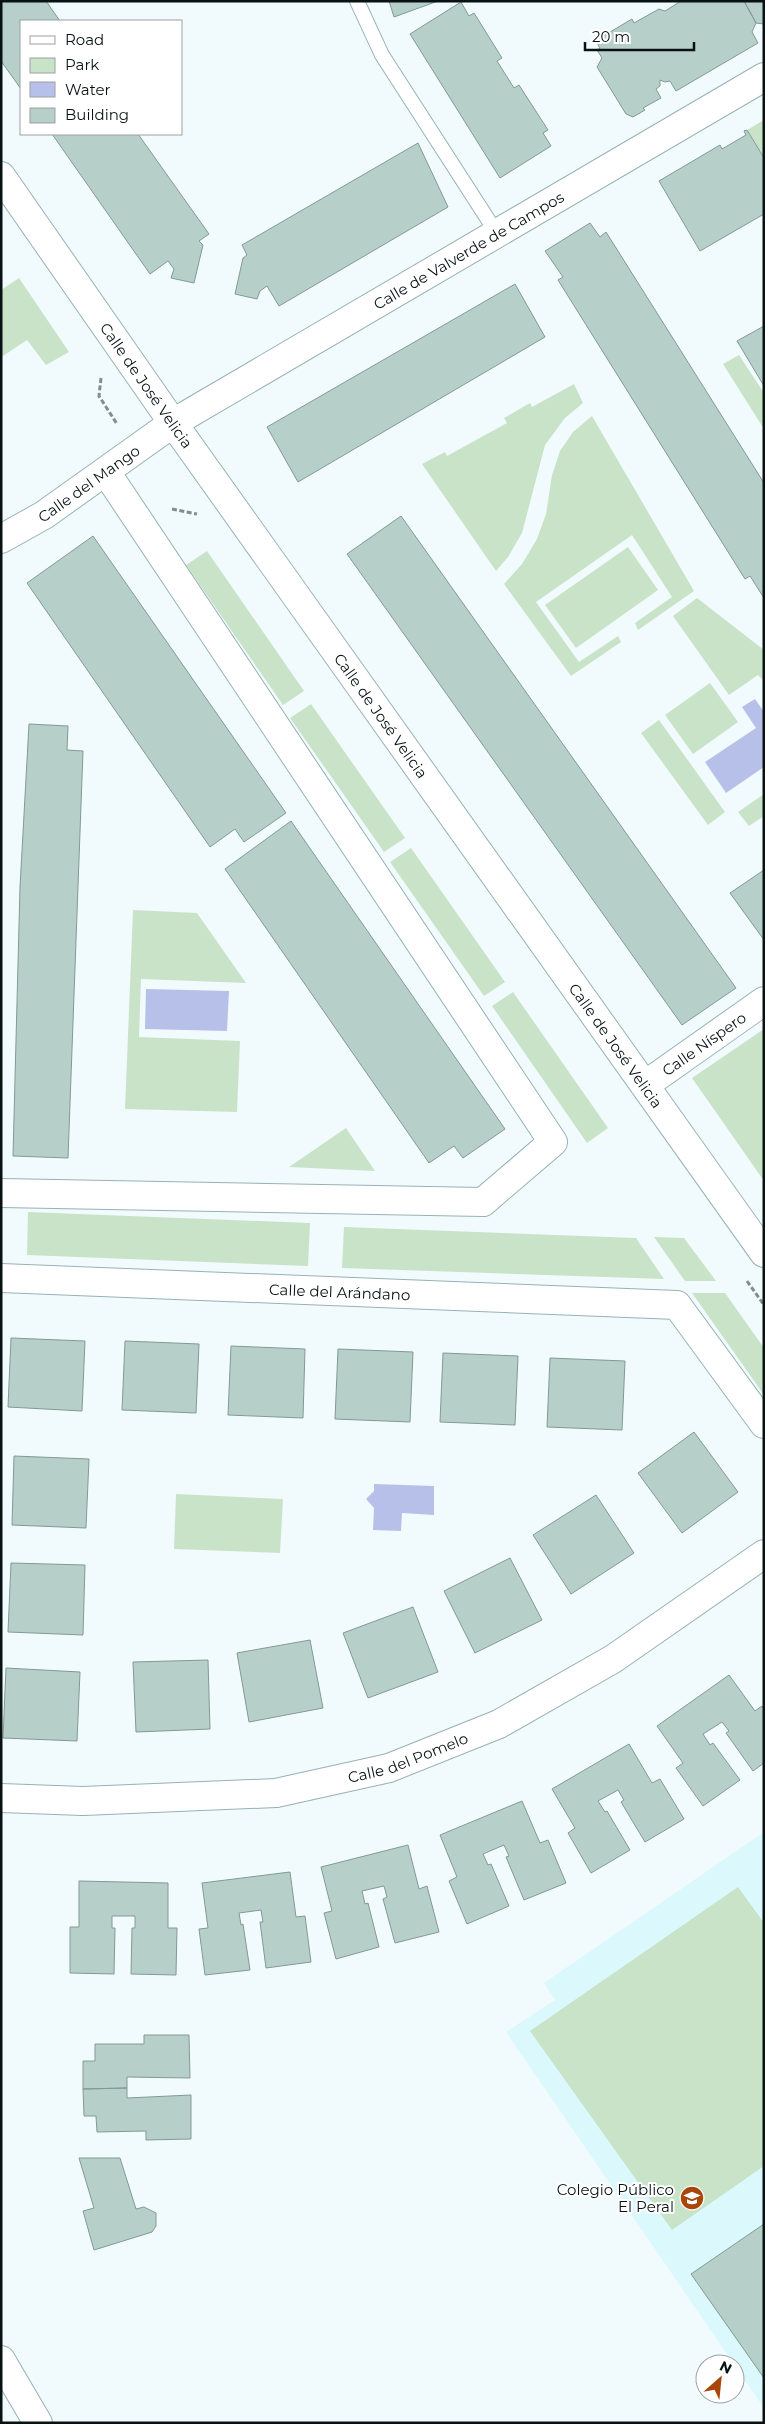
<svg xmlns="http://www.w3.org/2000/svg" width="765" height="2424" font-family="Montserrat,sans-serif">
<rect width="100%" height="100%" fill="#f1fbfd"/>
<path fill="#dbf8fd" d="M764 1832V2408L506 2032 555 2000 544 1983Z"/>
<path fill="#c9e3c8" d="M764 120V158L747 130Z
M19 278 69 352 46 365 27 340 3 356 1 352V290Z
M739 355 764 393V429L723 364Z
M574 384 583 403 565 418 545 445 522 533 508 557 496 571 422 464 445 452 447 456 507 423 504 418 530 403 532 407Z
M592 416 694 591 638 630 635 623 672 597 632 535 536 602 579 662 618 636 621 642 571 676 504 584 522 564 537 539 546 514 552 475 560 451 573 432Z
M628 547 658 590 576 648 545 605Z
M207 551 304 691 283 705 186 565Z
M697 598 764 650V681L758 675 729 695 673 616Z
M710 683 738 722 693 754 665 715Z
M311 704 405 838 384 852 290 718Z
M659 720 725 812 708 825 641 733Z
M764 794V816L749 826 738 812Z
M411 848 505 982 484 996 390 862Z
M133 910 197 913 246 983 141 979 139 1037 240 1041 237 1112 125 1109Z
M513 992 608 1128 587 1143 492 1006Z
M764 1029V1181L692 1078Z
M346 1128 375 1171 289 1167Z
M28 1212 310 1223 308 1266 27 1255Z
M344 1227 636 1238 664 1279 342 1268Z
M654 1237 684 1238 716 1281H685Z
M692 1293H725L764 1348V1395Z
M176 1494 283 1499 280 1553 174 1549Z
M738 1887 764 1923V2166L672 2230 530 2031Z"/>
<path fill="#b7c0e9" d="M755 699 764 712V767L726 793 705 762 756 728 742 707Z
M146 989 229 991 227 1031 145 1029Z
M374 1484 434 1486V1515L402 1513 401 1531 373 1530 374 1508 366 1499 374 1491Z"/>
<path fill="#b6d0c9" stroke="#829a94" d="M1 1H46L60 21H21V89L1 61Z
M389 1H438L394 17Z
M681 1H744L756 23 752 32 758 43 676 91 670 81 665 82 660 80V86L656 89 661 98 643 108 645 110 633 117 626 114 597 67 602 58 597 50 600 48 598 45 600 38 632 19 634 23 659 9 665 11Z
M744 1H764V24L756 23Z
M461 2 469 16 474 13 502 58 497 61 514 88 519 85 548 130 543 133 551 146 500 178 410 34Z
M747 130 764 158V214L700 251 659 181 720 145 722 149 746 135 744 131Z
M52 134H138L209 234 199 241 203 245 194 283 171 278 174 269 168 261 150 274Z
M418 143 448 207 279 306 267 286 260 291 257 299 235 294 243 258 247 255 242 245Z
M590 223 600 237 606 232 764 483V598L750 576 745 579 558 280 563 277 545 251Z
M515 284 545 337 298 482 267 427Z
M764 326V386L737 341Z
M401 516 736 988 682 1025 347 554Z
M93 536 286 813 244 842 235 829 210 847 27 583Z
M29 724 68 726 67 750 83 751 68 1158 13 1156 20 887Z
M291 821 505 1129 463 1158 454 1146 429 1163 225 869Z
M764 870V940L730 893Z
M11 1338 85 1341 82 1411 8 1407Z
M125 1341 199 1344 196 1413 122 1410Z
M231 1346 305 1349 303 1418 228 1415Z
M338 1349 413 1352 410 1422 335 1419Z
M443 1353 518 1356 515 1425 440 1422Z
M550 1358 625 1361 622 1430 547 1427Z
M694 1432 738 1492 682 1533 638 1473Z
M14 1456 89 1459 86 1528 12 1525Z
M596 1495 634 1553 571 1594 533 1535Z
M510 1558 542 1620 475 1653 444 1591Z
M11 1563 85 1565 83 1635 8 1632Z
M413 1607 438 1672 368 1698 343 1633Z
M310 1640 323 1708 249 1722 237 1653Z
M208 1660 210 1729 136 1732 133 1662Z
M6 1668 80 1672 77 1741 3 1738Z
M729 1675 755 1711 762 1706 764 1709V1763L753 1771 726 1733 729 1731 722 1722 703 1734 710 1745 713 1743 740 1780 703 1806 676 1768 683 1763 657 1726Z
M629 1744 652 1783 660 1779 684 1819 645 1842 621 1802 624 1800 618 1790 598 1801 605 1812 607 1811 630 1850 591 1873 568 1833 575 1828 552 1789Z
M522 1801 540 1843 548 1840 566 1883 524 1900 506 1857 509 1856 504 1845 483 1854 488 1865 491 1864 509 1906 467 1924 449 1881 457 1877 440 1835Z
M408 1845 419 1889 427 1886 439 1932 395 1943 383 1899 387 1897 384 1886 362 1891 365 1904 368 1903 379 1947 336 1959 324 1913 332 1911 321 1867Z
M290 1872 296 1917 305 1916 311 1962 266 1968 260 1922H263L261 1910 239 1913 241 1925 243 1924 250 1970 205 1975 199 1929 208 1928 202 1883Z
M79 1881 168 1883V1928H177L176 1975 131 1974 132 1928H135V1916H112V1928H115L114 1974 70 1973V1927H79Z
M144 2035H189L190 2078 127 2077V2088L83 2089V2061H95V2044H144Z
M127 2088V2098L191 2095V2139L146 2140V2131L97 2132 96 2116H84L83 2089Z
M79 2158H120L136 2209 144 2207 156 2213V2226L152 2232 94 2250 83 2211 94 2208Z
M764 2224V2378L691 2274Z"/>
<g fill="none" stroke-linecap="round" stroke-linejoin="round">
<g stroke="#97b1b6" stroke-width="16">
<path id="lane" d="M357 1 382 55 496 232"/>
</g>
<g stroke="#97b1b6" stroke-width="30">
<g id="street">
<path id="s1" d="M1 539 44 515 173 423 764 77"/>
<path id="s2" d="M645 1085 764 1001"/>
<path d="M1 1193 483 1202 553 1142 106 472"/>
<path id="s3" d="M1 1278 677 1305 764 1424"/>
<path id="s4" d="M1 1798 83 1801 276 1793 389 1768 499 1724 613 1659 764 1554"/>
<path d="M1 2360 38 2423"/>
</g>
</g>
<g stroke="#97b1b6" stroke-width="30">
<g id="secondary">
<path id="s5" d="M1 176 173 423 764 1253"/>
</g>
</g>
<path stroke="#838d8e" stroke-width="3" stroke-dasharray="5 2.5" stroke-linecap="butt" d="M101 378 99 396 117 424
M172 509 197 514
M747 1281 764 1305"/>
<use href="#lane" stroke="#fff" stroke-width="14"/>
<use href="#street" stroke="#fff" stroke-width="28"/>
<use href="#secondary" stroke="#fff" stroke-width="28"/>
</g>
<defs>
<g id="school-disc" transform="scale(1.25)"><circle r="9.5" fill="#a9470b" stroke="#fff"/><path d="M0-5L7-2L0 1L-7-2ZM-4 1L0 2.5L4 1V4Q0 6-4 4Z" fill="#fff"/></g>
</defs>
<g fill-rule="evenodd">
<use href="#school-disc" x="692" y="2198"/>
</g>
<g text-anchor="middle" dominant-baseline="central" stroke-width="4" stroke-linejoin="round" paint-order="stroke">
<g font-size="15" fill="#081213" stroke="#fff">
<text stroke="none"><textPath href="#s1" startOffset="550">Calle de Valverde de Campos</textPath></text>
<text stroke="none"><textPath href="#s5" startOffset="255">Calle de José Velicia</textPath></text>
<text stroke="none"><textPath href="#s1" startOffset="104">Calle del Mango</textPath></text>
<text stroke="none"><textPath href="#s5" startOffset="660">Calle de José Velicia</textPath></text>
<text stroke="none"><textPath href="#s2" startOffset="72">Calle Níspero</textPath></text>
<text stroke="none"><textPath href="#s5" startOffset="1065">Calle de José Velicia</textPath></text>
<text stroke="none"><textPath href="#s3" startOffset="339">Calle del Arándano</textPath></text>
<text stroke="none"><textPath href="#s4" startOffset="412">Calle del Pomelo</textPath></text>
</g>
<g font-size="15" fill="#081213" stroke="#fff" text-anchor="end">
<text x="674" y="2189">Colegio Público<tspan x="674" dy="17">El Peral</tspan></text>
</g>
</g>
<rect width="765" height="2424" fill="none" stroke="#081213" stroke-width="5"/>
<rect x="20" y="20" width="162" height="115" fill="#ffffff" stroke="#9ca0a1"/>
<rect x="30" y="36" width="25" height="8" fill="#ffffff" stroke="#9ca0a1"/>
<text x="65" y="45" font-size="15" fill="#081213">Road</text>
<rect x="30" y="58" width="25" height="15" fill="#c9e3c8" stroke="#9ca0a1"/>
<text x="65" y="70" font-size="15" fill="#081213">Park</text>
<rect x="30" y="82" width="25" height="15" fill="#b7c0e9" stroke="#9ca0a1"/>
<text x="65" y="95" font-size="15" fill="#081213">Water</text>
<rect x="30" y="108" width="25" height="15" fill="#b6d0c9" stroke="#9ca0a1"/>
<text x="65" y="120" font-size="15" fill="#081213">Building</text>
<g transform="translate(720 2379) rotate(27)"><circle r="24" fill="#ffffff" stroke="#9ca0a1"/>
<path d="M0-4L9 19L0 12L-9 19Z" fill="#a9470b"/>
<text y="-8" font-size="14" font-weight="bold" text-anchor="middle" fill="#081213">N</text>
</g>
<path d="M585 42v8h109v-8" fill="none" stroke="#081213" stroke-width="2.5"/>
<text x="592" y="42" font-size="15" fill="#081213" stroke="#ffffff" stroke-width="4" paint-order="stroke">20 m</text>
</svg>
